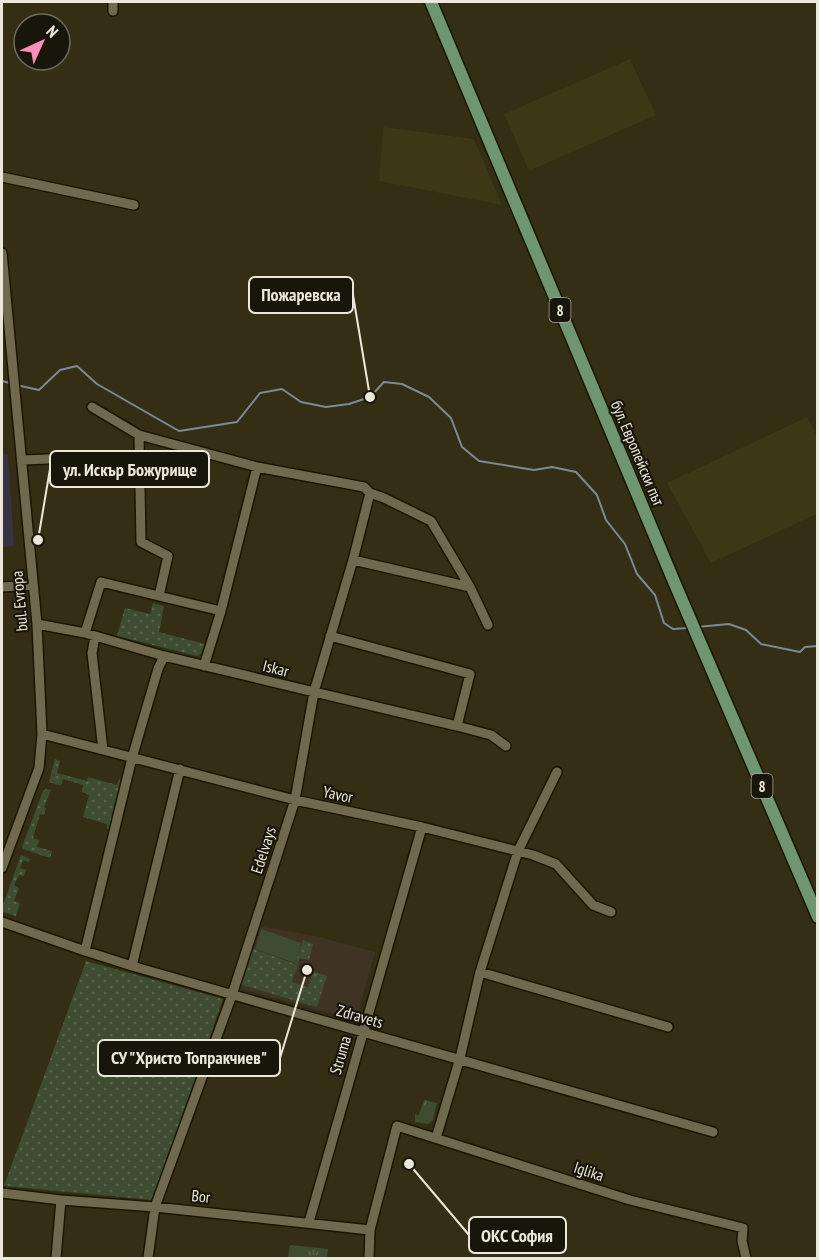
<svg xmlns="http://www.w3.org/2000/svg" width="819" height="1260" font-family="'PT Sans Narrow',sans-serif">
<defs>
<pattern id="grass-dots" width="8" height="8" patternUnits="userSpaceOnUse" patternTransform="scale(1.5)"><rect width="8" height="8" fill="#3e4d32"/><path d="M2 2h.1M6 6h.1" fill="none" stroke="#5a674f" stroke-width="1.8" stroke-linecap="round"/></pattern>
<pattern id="park-tufts" width="24" height="20" patternUnits="userSpaceOnUse" patternTransform="scale(1.5)"><rect width="24" height="20" fill="#3e4d32"/><path d="M3 7l-1-3M5 7V3M7 7l1-3M15 17l-1-3M17 17v-4M19 17l1-3" fill="none" stroke="#5a674f"/></pattern>
</defs>
<rect width="100%" height="100%" fill="#332e14"/>
<path fill="#3d3715" d="M630 59 656 115 529 171 504 114Z
M383 127 474 139 502 205 379 181Z
M807 417 817 436V514L711 563 667 483Z"/>
<path fill="#393242" d="M2 454H8L14 546 2 547Z"/>
<path fill="#3f3324" d="M259 926 316 936 375 952 356 1020 237 988Z"/>
<path fill="url(#grass-dots)" d="M153 603 164 606 159 632 205 644 201 654 197 656 117 636 125 608 150 614Z
M55 759 60 761 57 773 87 781 88 777 117 785 119 779 123 781 109 830 107 829V824L83 817 89 795 82 792 83 785 63 779 61 786 49 782Z
M46 789 51 790 44 807 46 808 44 815 40 814 33 838 39 840 37 847 52 851 50 858 23 849 22 847 43 791Z
M21 855 30 859 29 862 23 860 20 868 26 870 24 876 19 875 14 885 19 888 14 901 20 903 16 916 3 912 2 908Z
M303 940 313 944 309 960 300 958 292 982 308 987 313 971 327 976 317 1007 239 984 251 948 295 964Z
M86 961 223 999 153 1200 4 1186Z"/>
<path fill="url(#park-tufts)" d="M424 1100 437 1103 433 1120 428 1124 415 1122V1114L419 1115Z
M290 1245 328 1249 327 1258H288Z"/>
<path fill="#3e4d32" d="M261 929 301 943 295 963 255 949Z"/>
<g fill="none" stroke-linecap="round" stroke-linejoin="round">
<path stroke="#7e8897" stroke-width="2" d="M2 381 10 383
M16 385 39 390 60 370 77 366 97 384 179 431 237 422 260 393 282 389 301 402 326 407 349 404 370 397 384 382 402 384 429 397 451 418 462 447 479 461 534 470 552 467 576 472 597 495 606 520 625 544 637 574 655 595 664 623 673 629 688 628
M697 627 729 624 746 630 761 644 800 652 805 647 818 646"/>
<g stroke="#1b1600" stroke-width="12">
<path id="minor" d="M113 2V11
M2 177 134 205
M2 253 37 624 42 734 39 768 2 868
M92 407 139 435 257 467 364 487 370 493 384 498 431 521 470 587 488 625
M139 435 141 542 168 556 159 596
M22 460 75 458
M353 560 470 587
M2 587 33 585
M37 624 85 633 164 656 457 726 491 735 506 746
M85 633 101 582 221 611
M95 636 92 653 103 750
M330 636 470 674 457 726
M204 666 221 611 257 467
M42 734 295 800 422 827 533 855 556 864 593 905 611 912
M2 922 85 951 132 966 713 1132
M85 951 132 758 158 669 164 656
M132 966 180 769
M480 972 668 1027
M436 1138 460 1058 480 972 518 851 557 772
M2 1193 61 1200 155 1207 370 1230 369 1258
M309 1222 422 827
M370 1230 397 1126 630 1200 743 1228 742 1241 746 1258
M56 1258 61 1200
M148 1258 155 1207 232 995 295 800 314 692 353 560 370 493"/>
</g>
<g stroke="#1b1600" stroke-width="15">
<path id="major" d="M431 2 675 584 818 917"/>
</g>
<use href="#minor" stroke="#6f6a4e" stroke-width="9"/>
<use href="#major" stroke="#6e9671" stroke-width="12"/>
</g>
<g text-anchor="middle" dominant-baseline="central" stroke-width="4.5" stroke-linejoin="round" paint-order="stroke">
<g fill="#18160b" stroke="#aca99b" stroke-width="1.5">
<rect x="549.5" y="298" width="21" height="24" rx="4.5"/>
<rect x="751.5" y="774" width="21" height="24" rx="4.5"/>
</g>
<g font-size="15" font-weight="bold" fill="#ebe8d9">
<text x="560" y="310">8</text>
<text x="762" y="786">8</text>
</g>
<g font-size="16" fill="#ebe8d9" stroke="#18160b">
<text transform="translate(638 453) rotate(67)">бул. Европейски път</text>
<text transform="translate(19 601) rotate(-95)">bul. Evropa</text>
<text transform="translate(276 668) rotate(14)">Iskar</text>
<text transform="translate(338 794) rotate(12)">Yavor</text>
<text transform="translate(263 850) rotate(-72)">Edelvays</text>
<text transform="translate(360 1016) rotate(16)">Zdravets</text>
<text transform="translate(340 1055) rotate(-74)">Struma</text>
<text transform="translate(589 1171) rotate(18)">Iglika</text>
<text transform="translate(201 1196) rotate(6)">Bor</text>
</g>
</g>
<path fill="none" stroke="#ebe8d9" stroke-width="2" d="M370 397L353 295M38 540L50 469M307 970L280 1058M409 1164L469 1235"/>
<g fill="#ebe8d9" stroke="#18160b" stroke-width="2">
<circle cx="370" cy="397" r="6"/>
<circle cx="38" cy="540" r="6"/>
<circle cx="307" cy="970" r="6"/>
<circle cx="409" cy="1164" r="6"/>
</g>
<g fill="#18160b" stroke="#ebe8d9" stroke-width="2">
<rect x="249" y="277" width="104" height="36" rx="6"/>
<rect x="50" y="451" width="159" height="36" rx="6"/>
<rect x="98" y="1040" width="182" height="36" rx="6"/>
<rect x="469" y="1217" width="97" height="36" rx="6"/>
</g>
<g font-size="18" text-anchor="middle" font-weight="bold" fill="#ebe8d9">
<text x="301" y="301">Пожаревска</text>
<text x="130" y="476">ул. Искър Божурище</text>
<text x="189" y="1064">СУ "Христо Топракчиев"</text>
<text x="517" y="1242">ОКС София</text>
</g>
<rect width="819" height="1260" fill="none" stroke="#ebe8d9" stroke-width="6"/>
<g transform="translate(42 42) rotate(45)"><circle r="28" fill="#18160b" stroke="#6c6a5d" stroke-width="1.5"/>
<path d="M0-4.5L10 22L0 15L-10 22Z" fill="#ff8eba"/>
<text y="-9" font-size="16" font-weight="bold" text-anchor="middle" fill="#ebe8d9">N</text>
</g>
</svg>
